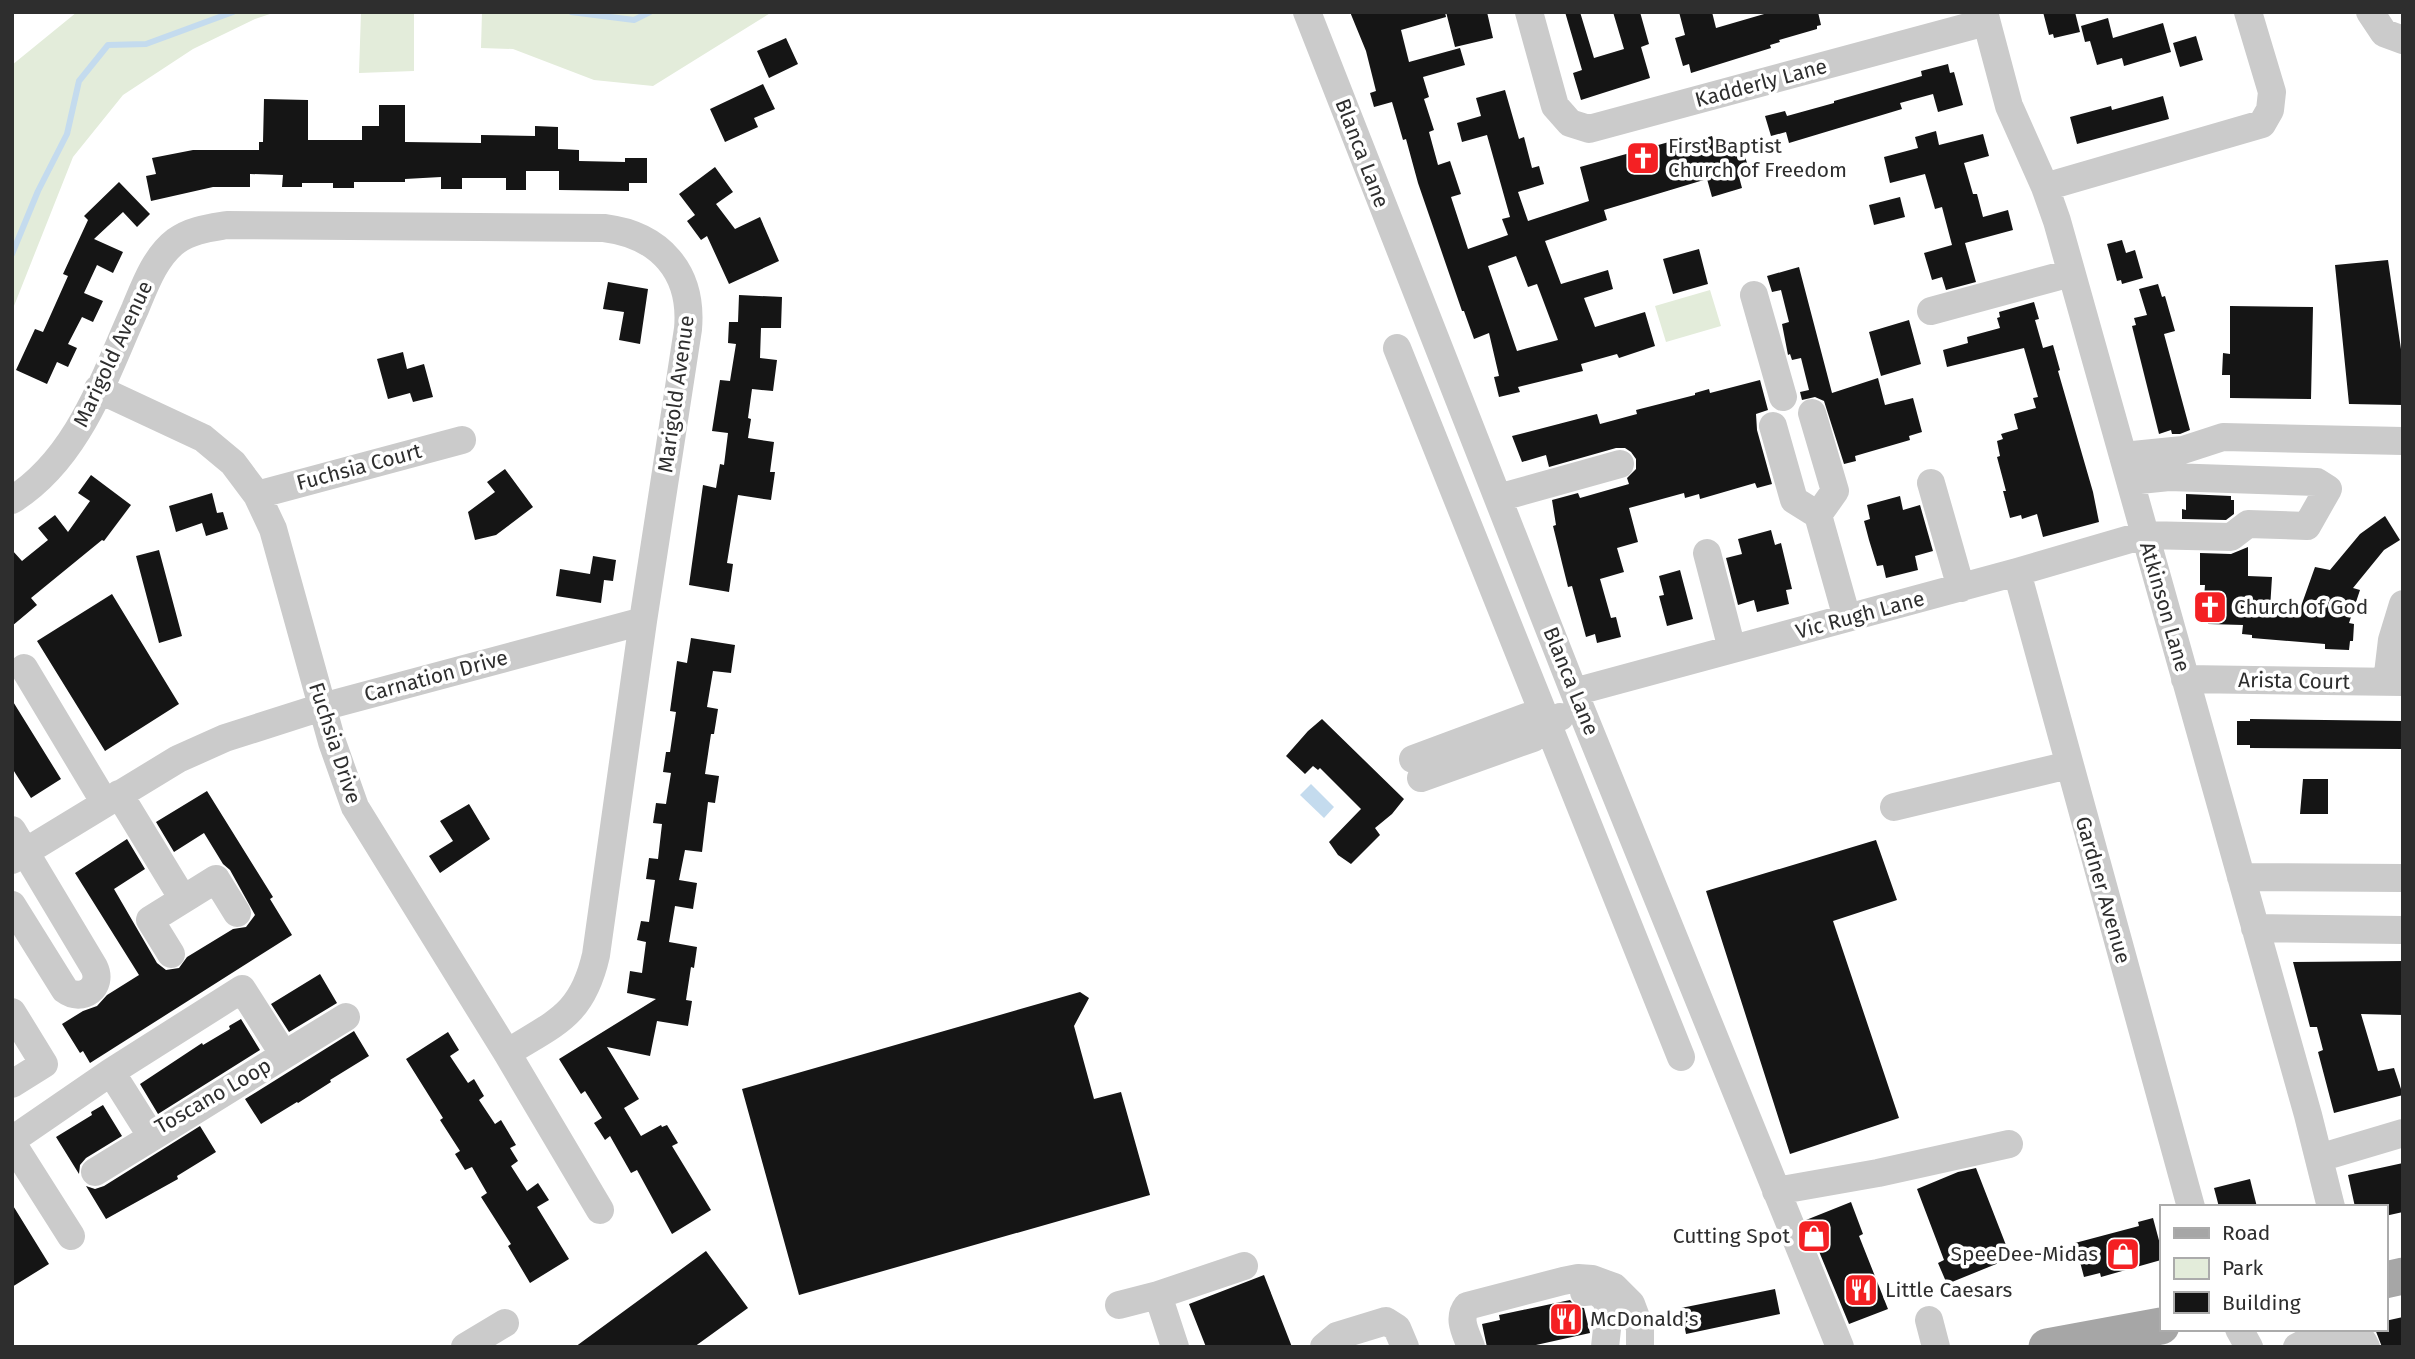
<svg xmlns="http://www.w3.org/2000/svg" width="2415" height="1359" font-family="'Fira Sans',sans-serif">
<rect width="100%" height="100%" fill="#fff"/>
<path fill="#e3ecda" d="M77 12H276L255 19 193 49 123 95 73 157 12 311V65Z
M361 12H414V71L359 73Z
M482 12H772L653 86 594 80 513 49 481 48Z
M1710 290 1721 326 1666 342 1655 306Z"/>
<path fill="#c4dbee" d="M1311 784 1334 807 1324 818 1300 795Z"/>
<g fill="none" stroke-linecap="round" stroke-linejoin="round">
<path stroke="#c4dbee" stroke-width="6" d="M571 12 634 20 650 12
M12 254 38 191 67 134 79 81 108 45 146 44 233 12"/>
</g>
<path fill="#151515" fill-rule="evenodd" d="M1350 12H1445L1446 17 1401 30 1409 62 1460 48 1465 65 1423 77 1429 97 1424 99 1434 130 1429 132 1438 165 1450 161 1461 194 1451 197 1468 249 1508 235 1502 219 1510 217 1487 135 1462 142 1457 123 1481 116 1476 98 1505 90 1519 139 1524 137 1532 168 1539 166 1544 184 1518 192 1528 221 1589 201 1580 167 1683 138 1684 144 1712 136 1713 139 1715 138 1719 152 1742 146 1749 170 1738 173 1742 188 1712 197 1707 179 1604 210 1607 220 1545 241 1561 284 1608 270 1613 289 1584 298 1595 327 1645 312 1655 346 1619 358 1617 354 1581 364 1583 371 1518 387 1520 392 1499 397 1494 377 1499 376 1489 333 1474 339 1464 311H1462L1418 183 1406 139 1403 140 1392 102 1374 107 1370 93 1376 91 1366 51ZM1516 256 1528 287 1537 284 1558 340 1517 351 1488 266Z
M1446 12H1487L1493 38 1455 47Z
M1565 12H1580L1594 58 1624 49 1613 12H1640L1649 44 1641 47 1650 78 1581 100 1573 73 1582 70Z
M1679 12H1712L1716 28 1771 12H1818L1821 25 1817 26V29L1779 40 1780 42 1770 45 1771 48 1691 73 1689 64 1683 66 1675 38 1685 35Z
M2043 12H2075L2080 32 2054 38 2053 34 2049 35Z
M2108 18 2113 38 2163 23 2171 52 2124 66 2122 58 2097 65 2090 41 2085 42 2081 26Z
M2196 36 2203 60 2180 67 2173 43Z
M786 38 798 64 769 78 757 51Z
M1948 64 1950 73 1954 72 1963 105 1938 112 1933 94 1900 103 1902 109 1789 143 1786 132 1771 136 1765 116 1785 111 1787 116 1834 103V101L1922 76 1921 71Z
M763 84 775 109 754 118 758 127 725 142 710 109Z
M2163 96 2169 119 2077 144 2070 117 2111 106 2112 110Z
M264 99 308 100V140H362V126H379V105H405V142L481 143V135L535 136V126L558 127V149L579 150V161L625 162V158H647V183H629V191L559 190V171H526V190H506V178H462V189H441V177L405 179V182H354V188H333V183H302V187H282L283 175 250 174V187H213L151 201 146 176 156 174 152 158 193 150H259V142H263Z
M1936 131 1939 145 1983 134 1989 156 1964 163 1973 194H1977L1983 217 2008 210 2013 230 1965 243 1976 282 1946 290 1942 277 1932 280 1924 253 1952 245 1942 207 1935 209 1925 174 1890 183 1884 157 1918 148 1915 137Z
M715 167 733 192 716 204 735 229 760 217 779 261 729 284 707 236 701 240 687 221 695 215 679 194Z
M119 182 150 214 137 227 123 212 94 239 123 252 113 273 97 265 84 293 103 301 93 322 82 317 68 344 77 348 68 367 57 362 47 384 16 370 35 329 43 332 68 276 63 274 88 220 84 216Z
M1900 197 1905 217 1874 225 1869 205Z
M2122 240 2126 253 2135 250 2143 278 2122 284 2121 280 2117 281 2107 244Z
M1699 249 1708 284 1673 294 1663 259Z
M2388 260 2403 363V405L2349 404 2335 265Z
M1799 267 1832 393 1878 378 1885 405 1913 398 1922 432 1909 436 1910 440 1855 456 1856 461 1844 464 1824 401 1815 397 1802 400 1800 392 1809 390 1801 358 1792 360 1790 354 1788 355 1782 324 1789 322 1781 290 1772 292 1767 276Z
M608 282 648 289 640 344 619 340 624 312 603 309Z
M2158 284 2162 297 2165 296 2175 331 2164 334 2190 430 2180 434H2172L2171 430 2159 434 2132 326 2136 325 2134 318 2147 315 2139 289Z
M739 295 782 297 781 328H761L760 358 777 360 773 391 752 389 748 418 751 419 748 438 774 442 770 472H775L771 500 738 495 727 563 733 564 729 592 689 585 703 485 716 488 720 464 724 465 728 433 712 431 720 380 730 381 736 344 728 343 729 322H738Z
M2034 302 2039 319 2035 320 2043 348 2053 345 2060 370 2058 371 2093 492 2099 522 2043 537 2037 514 2022 519 2021 515 2010 518 2003 491H2006L1997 457 2000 456 1997 441 2003 439 2001 434 2018 429 2014 414 2036 408 2033 398 2038 397 2024 348 1947 367 1943 350 1968 343 1967 337 2000 328 1997 318 2000 317 1999 312Z
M2230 306 2313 307 2311 399 2230 398V375H2222L2223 353 2230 354Z
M1909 320 1921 364 1881 376 1869 332Z
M403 352 407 369 424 364 433 397 413 402 410 393 388 399 377 359Z
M1760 380 1768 410 1756 414 1757 430 1772 484 1757 488 1755 483 1700 499 1699 494 1685 498 1684 493 1629 508 1638 542 1617 548 1624 572 1600 579 1611 618 1616 617 1621 637 1597 643 1595 634 1586 637 1572 586 1568 587 1562 563 1553 526 1556 525 1552 500 1578 493 1580 498 1629 484 1627 478 1636 469V459L1631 452 1625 448H1616L1549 467 1546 455 1522 462 1512 436 1597 414 1600 424 1637 414 1636 410 1695 395V393L1709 389 1710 393Z
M505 469 533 507 496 535 475 540 468 512 495 492 487 482Z
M91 475 131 505 104 541 102 540 31 598 37 605 12 626V550L22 561 48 540 38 528 55 515 68 532 90 501 78 493Z
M212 493 217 513 223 512 228 529 206 536 202 523 176 532 169 506Z
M2186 494 2231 496V500H2234V514L2226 520 2182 519V509L2186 510Z
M1900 496 1903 510 1920 505 1933 551 1915 556 1918 570 1886 578 1883 565 1877 566 1869 540 1864 521 1870 519 1867 505Z
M2385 516 2400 540 2384 550 2353 588 2360 590 2349 623 2354 624 2353 641H2350L2349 650 2325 649V644L2252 638V635L2242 634 2243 625 2208 624 2209 611H2203L2205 585H2200V553L2231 554 2248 547V576L2272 577 2270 609 2299 612 2315 567 2330 570 2360 534Z
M1771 530 1775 545 1781 543 1792 589 1786 590 1789 604 1757 612 1754 600 1738 605 1726 558 1742 554 1738 539Z
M159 550 182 636 159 643 136 556Z
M593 556 616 560 613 581 604 580 601 603 556 596 560 569 590 574Z
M1680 570 1693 619 1667 626 1659 596 1664 595 1659 576Z
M112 594 179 704 105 751 37 641Z
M691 638 735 645 731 673 713 671 707 707 718 709 714 734H711L705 774 719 776 715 803 708 802 702 852 685 850 679 880 697 883 693 909 675 906 669 942 697 947 694 968 691 967 686 1000 692 1001 688 1026 657 1021 650 1056 607 1047 639 1099 624 1108 641 1136 661 1125 662 1127 667 1125 678 1143 672 1146 711 1210 672 1234 637 1170 631 1173 610 1136 605 1140 594 1123 602 1118 585 1091 581 1094 559 1059 656 999 627 993 630 971 642 973 646 942 637 940 641 921 649 922 655 880 646 879 649 858 658 859 662 824 653 823 656 803 666 804 671 773 663 772 666 752H670L676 712 670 711 677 661 687 663Z
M12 700 61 779 31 798 12 768Z
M1322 719 1404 799 1392 814 1375 828 1380 835 1351 864 1338 855 1329 842 1361 809 1320 768 1318 770 1313 766 1305 774 1286 756 1308 731Z
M2250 719 2403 721V749L2250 748V745H2237V721H2250Z
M2303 779H2328V814H2300Z
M207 791 273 897 270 899 292 935 90 1063 83 1051 80 1053 62 1024 83 1011 97 1006 107 995 139 975 75 873 127 839 145 869 114 889 157 963 166 970 179 968 187 957 233 929 246 927 255 915 230 870 223 864 204 833 174 852 156 822Z
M469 804 490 839 440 873 429 856 453 841 440 821Z
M1876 840 1897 900 1833 921 1899 1118 1790 1154 1706 891Z
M2403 961V1015L2361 1014 2378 1071 2394 1068 2403 1095 2334 1113 2318 1052 2323 1050 2317 1027H2310L2293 962Z
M320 974 337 1003 289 1032 271 1004Z
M1080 992 1089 998 1074 1026 1094 1099 1121 1092 1150 1195 799 1295 742 1089Z
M241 1019 260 1050 158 1114 140 1084 202 1043 203 1045 230 1029 229 1026Z
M354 1031 369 1056 330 1080 331 1082 298 1103 297 1102 261 1124 245 1099Z
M448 1032 459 1050 450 1056 468 1083 474 1079 484 1096 479 1100 495 1124 501 1120 516 1145 510 1148 518 1161 511 1166 527 1191 538 1183 549 1200 537 1207 569 1259 530 1283 508 1246 511 1244 481 1197 487 1193 472 1167 465 1170 455 1154 460 1151 440 1120 443 1118 406 1059Z
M103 1105 122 1136 86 1158 80 1165 79 1174 56 1137 92 1115 91 1112Z
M200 1126 216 1152 177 1176 178 1179 106 1219 86 1186 95 1189 104 1186Z
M2403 1163V1212L2385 1216V1207H2355L2348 1175Z
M1976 1168 2011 1258 1947 1284 1938 1263 1944 1260 1917 1189 1958 1172Z
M2250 1179 2257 1207H2219L2214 1188Z
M1851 1202 1863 1234 1859 1236 1888 1309 1849 1324 1806 1220Z
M12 1204 49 1264 12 1287Z
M2153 1218 2161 1248V1260L2101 1277 2100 1273 2084 1277 2075 1243 2139 1226 2138 1222Z
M706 1251 748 1308 694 1347H575Z
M1264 1275 1292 1347H1206L1189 1304Z
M1775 1289 1780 1314 1686 1334 1681 1308Z
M1570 1300 1576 1307 1584 1308 1590 1333 1527 1347H1487L1482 1324 1500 1320 1499 1315Z
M2403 1317V1347H2382L2375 1329H2385V1321Z"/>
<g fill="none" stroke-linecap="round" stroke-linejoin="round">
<path stroke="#cbcbcb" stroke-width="28" d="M1307 12 1574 692 1840 1347
M1529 12 1555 106 1570 123 1589 129 1986 22
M1984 12 2009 106 2045 187 2057 221 2308 1115 2331 1207
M2370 12 2384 33 2403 40
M2045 187 2262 124 2270 110 2272 92 2248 12
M1754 295 1783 397
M1931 311 2071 273
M1397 348 1681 1057
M98 389 203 438 233 463 257 495 273 529 332 742 355 807 507 1053 600 1210
M1812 413 1835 491 1818 515
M1773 426 1794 500 1818 515
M2123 456 2183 450 2223 437 2403 441
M1931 483 1961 588
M257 495 462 440
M1498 498 1620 464
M12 500C79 458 104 377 135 309 145 285 155 257 176 241 191 230 209 228 227 225L604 228C660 235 693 272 688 329L643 621 596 955C582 1016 556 1022 507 1053
M1818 515 1847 618
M1707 553 1732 649
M2017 572 2191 1207
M24 668 105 803
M2185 679 2403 682
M2387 682 2392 640 2403 604
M1574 692 2017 572 2144 535 2231 537 2248 524 2307 526 2328 489 2317 482 2169 477 2130 481
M1413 759 1526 717 1546 723
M1421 778 1533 738 1546 723 1560 717
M119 794 183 899
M1894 807 2069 765
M12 830 94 967C104 987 82 1003 65 990L12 905
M12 860 178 759 225 738 322 707 643 621
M2241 877 2403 878
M2255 928 2403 930
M171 954 150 920 216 879 237 913
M12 1012 44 1064 12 1084
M284 1055 346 1017
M12 1140 111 1072 242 989 284 1055 152 1137 111 1072
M12 1143 71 1236
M2319 1158 2403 1133
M95 1172 152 1137
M1776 1191 1878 1173 2009 1144
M1584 1292 1596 1291 1606 1299 1609 1311 1605 1347
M1158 1295 1244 1266
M1119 1305 1158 1295 1175 1347
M1929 1320 1936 1347
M2239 1329 2249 1347
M465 1347 505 1323
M1324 1347 1337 1336 1386 1321 1397 1328 1405 1347
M1471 1347C1466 1333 1457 1319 1467 1306L1563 1281 1578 1278 1592 1279 1614 1287 1631 1304 1640 1328V1347
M2297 1347C2307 1341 2343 1330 2354 1334 2360 1336 2363 1341 2366 1347"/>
<path stroke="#a6a6a6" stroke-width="37" d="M2385 1280 2403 1276
M2047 1347 2161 1326"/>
</g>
<defs>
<g id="church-square" transform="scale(1.75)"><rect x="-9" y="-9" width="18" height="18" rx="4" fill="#f42023" stroke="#fff"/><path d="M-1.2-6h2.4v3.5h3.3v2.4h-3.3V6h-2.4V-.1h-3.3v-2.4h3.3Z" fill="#fff"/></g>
<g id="shop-square" transform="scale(1.75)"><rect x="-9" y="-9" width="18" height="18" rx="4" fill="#f42023" stroke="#fff"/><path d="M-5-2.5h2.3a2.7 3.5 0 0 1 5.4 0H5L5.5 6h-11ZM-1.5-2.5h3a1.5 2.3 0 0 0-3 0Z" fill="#fff"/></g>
<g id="restaurant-square" transform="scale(1.75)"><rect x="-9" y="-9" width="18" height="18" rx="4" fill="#f42023" stroke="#fff"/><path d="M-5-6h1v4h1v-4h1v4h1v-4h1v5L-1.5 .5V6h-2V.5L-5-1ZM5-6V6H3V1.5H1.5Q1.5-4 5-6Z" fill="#fff"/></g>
</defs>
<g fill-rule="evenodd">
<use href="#church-square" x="1643" y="158"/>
<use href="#church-square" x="2210" y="607"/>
<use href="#shop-square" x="1814" y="1236"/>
<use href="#shop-square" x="2123" y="1254"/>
<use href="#restaurant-square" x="1861" y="1290"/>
<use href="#restaurant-square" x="1566" y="1319"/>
</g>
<g text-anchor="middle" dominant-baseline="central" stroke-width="7" stroke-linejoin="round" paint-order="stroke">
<g font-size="21" fill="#2e2e2e" stroke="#fff">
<text transform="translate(1761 83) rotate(-15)">Kadderly Lane</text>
<text transform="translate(1362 153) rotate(69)">Blanca Lane</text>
<text transform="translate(113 354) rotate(-65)">Marigold Avenue</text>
<text transform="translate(676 394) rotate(-82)">Marigold Avenue</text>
<text transform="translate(359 467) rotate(-15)">Fuchsia Court</text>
<text transform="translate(2165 607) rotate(74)">Atkinson Lane</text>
<text transform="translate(1860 615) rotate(-15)">Vic Rugh Lane</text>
<text transform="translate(436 676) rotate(-15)">Carnation Drive</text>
<text transform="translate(1571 681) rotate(68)">Blanca Lane</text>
<text transform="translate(2294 681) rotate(1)">Arista Court</text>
<text transform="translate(335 743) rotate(72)">Fuchsia Drive</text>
<text transform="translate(2103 890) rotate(74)">Gardner Avenue</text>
<text transform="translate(213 1096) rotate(-30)">Toscano Loop</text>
</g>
<g font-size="21" fill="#2e2e2e" stroke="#fff" text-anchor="start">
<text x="1668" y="146">First Baptist<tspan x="1668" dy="24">Church of Freedom</tspan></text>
<text x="2234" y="607">Church of God</text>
<text x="1790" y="1236" text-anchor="end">Cutting Spot</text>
<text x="2098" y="1254" text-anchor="end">SpeeDee-Midas</text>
<text x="1885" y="1290">Little Caesars</text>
<text x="1590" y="1319">McDonald's</text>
</g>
</g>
<rect width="2415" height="1359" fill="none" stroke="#2e2e2e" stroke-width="28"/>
<rect x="2160" y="1205" width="228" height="126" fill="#ffffff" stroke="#ababab" stroke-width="2"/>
<rect x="2174" y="1228" width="35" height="10" fill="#a6a6a6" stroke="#ababab" stroke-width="2"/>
<text x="2222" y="1240" font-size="21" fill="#2e2e2e">Road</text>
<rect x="2174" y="1258" width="35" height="21" fill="#e3ecda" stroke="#ababab" stroke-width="2"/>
<text x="2222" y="1275" font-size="21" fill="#2e2e2e">Park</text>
<rect x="2174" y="1292" width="35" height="21" fill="#151515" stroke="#ababab" stroke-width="2"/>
<text x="2222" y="1310" font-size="21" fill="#2e2e2e">Building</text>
</svg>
